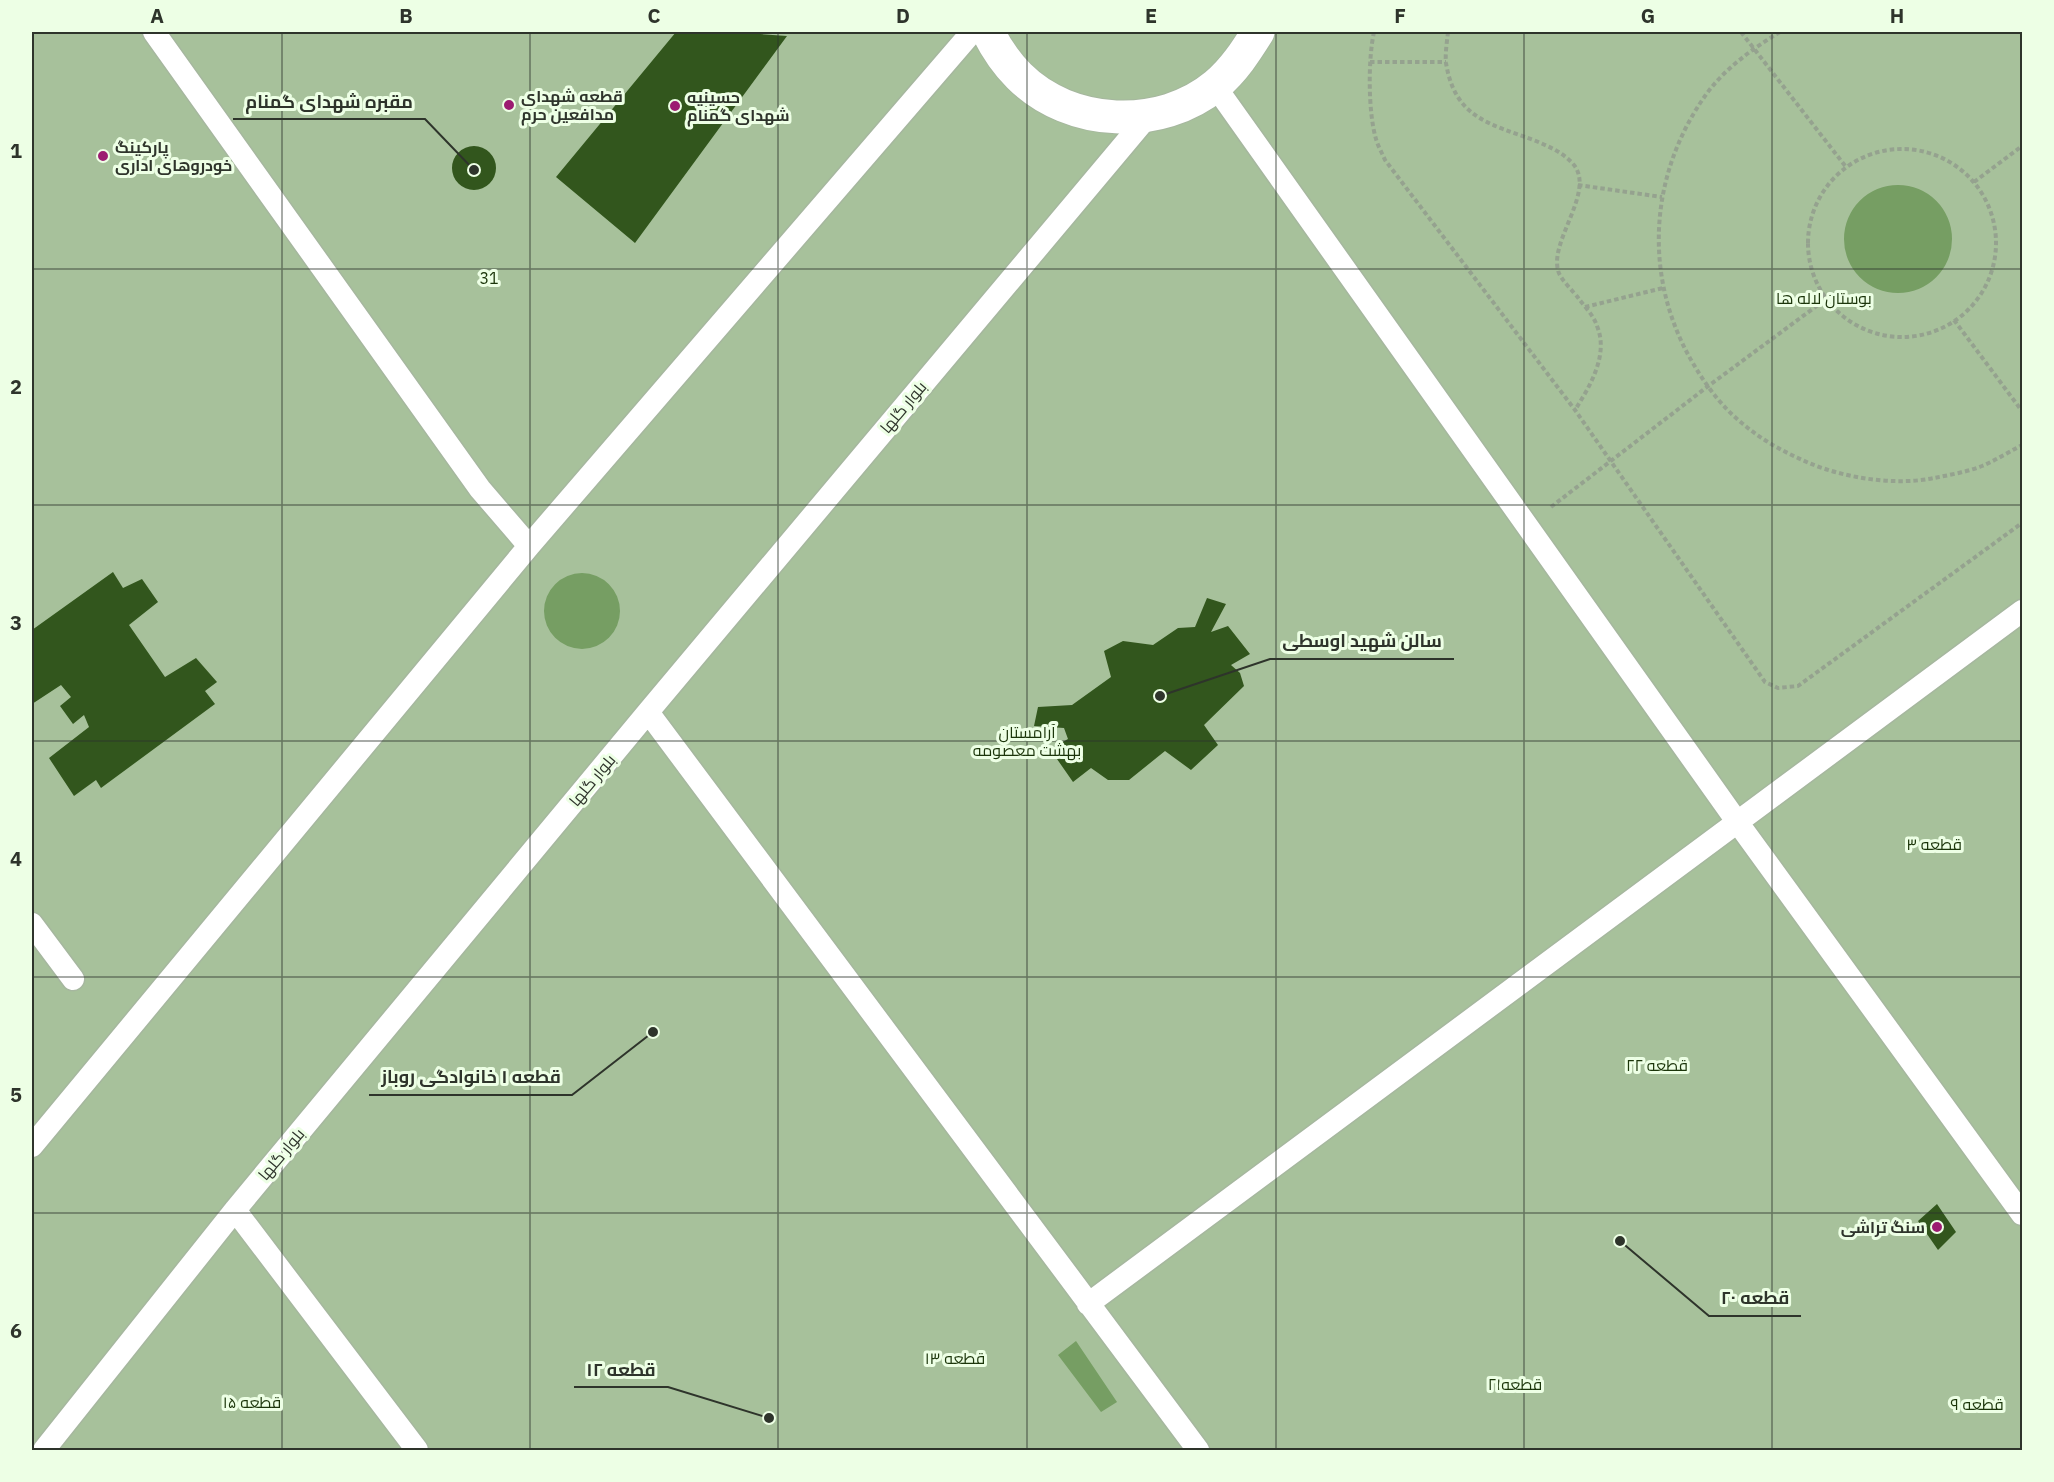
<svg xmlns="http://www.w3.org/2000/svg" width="2054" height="1482" font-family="'IBM Plex Sans',Cairo,sans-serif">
<rect width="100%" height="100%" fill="#e0f2d8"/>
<path fill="#a7c19b" d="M32 32H2022V1450H32Z"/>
<path fill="#769e63" d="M1844 239a54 54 0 1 1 108 0a54 54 0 1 1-108 0Z
M544 611a38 38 0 1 1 76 0a38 38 0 1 1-76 0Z
M1076 1341 1117 1402 1101 1412 1058 1355Z"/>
<path fill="#32561d" d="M676 32H732L787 36 635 243 556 177Z
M452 168a22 22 0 1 1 44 0a22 22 0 1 1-44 0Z
M113 572 123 588 142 579 158 602 129 625 165 677 196 658 217 682 205 691 215 704 101 788 96 780 74 796 49 758 89 727 84 715 73 724 60 706 71 697 61 685 32 704V630Z
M1207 598 1226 604 1211 632 1228 626 1250 654 1231 665 1240 673 1244 686 1204 725 1218 745 1191 770 1165 751 1129 780H1108L1091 768 1073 782 1050 749 1068 739 1064 728 1034 726 1038 707 1072 705 1111 677 1104 651 1123 641 1153 645 1178 628 1195 627Z
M1937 1204 1956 1232 1938 1250 1918 1221Z"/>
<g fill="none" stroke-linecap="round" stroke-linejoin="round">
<g stroke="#a6b79f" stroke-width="25">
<path id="lane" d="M154 32 480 489 529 546
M1215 86 1738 823 2022 1214
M648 712 1198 1450
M32 924 73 979
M32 1146 529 546 972 32
M235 1210 417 1450
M1088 1304 2022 611
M44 1450 235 1210 648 712 1148 116"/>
</g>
<g stroke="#a6b79f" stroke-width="35">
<path id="secondary" d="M988 32C996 48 1006 63 1019 76 1070 127 1161 131 1216 85 1234 70 1246 51 1258 32"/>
</g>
<path stroke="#95a28f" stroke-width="4" stroke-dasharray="4.5 3" stroke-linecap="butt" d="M1374 32C1368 59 1368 112 1376 139 1378 146 1382 153 1385 160L1575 410 1765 682 1778 688 1798 686 2022 523
M1448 32C1447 42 1445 53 1446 63 1455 119 1491 124 1536 141 1550 147 1564 153 1574 165 1595 192 1550 240 1558 270 1559 278 1574 292 1579 299 1585 307 1594 316 1597 326 1609 355 1590 386 1575 410
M1741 32 1846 167
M1780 32C1752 49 1724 69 1705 96 1648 177 1643 280 1694 365 1707 387 1723 408 1743 424 1763 441 1786 453 1809 463 1845 478 1895 486 1934 478 1949 475 1967 472 1982 466 1996 460 2009 452 2022 445
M2020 32 2022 33
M1370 62H1446
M1808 243a94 94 0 1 1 188 0a94 94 0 1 1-188 0Z
M1974 182 2022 146
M1578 185 1662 197
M1585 307 1663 288
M1954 320 2022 411
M1551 507 1707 387 1826 299"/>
<use href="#lane" stroke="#fff" stroke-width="22"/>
<use href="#secondary" stroke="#fff" stroke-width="33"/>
</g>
<path fill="none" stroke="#2e342b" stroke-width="1.5" stroke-opacity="0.55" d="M282 32V1450M530 32V1450M778 32V1450M1027 32V1450M1276 32V1450M1524 32V1450M1772 32V1450M32 269H2022M32 505H2022M32 741H2022M32 977H2022M32 1213H2022"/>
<g fill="#9c1c71" stroke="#edffe5" stroke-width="2">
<circle cx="509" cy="105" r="6"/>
<circle cx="675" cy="106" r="6"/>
<circle cx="103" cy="156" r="6"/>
<circle cx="1937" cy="1227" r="6"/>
</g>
<g text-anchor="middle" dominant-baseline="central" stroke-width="6" stroke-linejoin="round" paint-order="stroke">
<g font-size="16" font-weight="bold" fill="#2e342b" stroke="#edffe5" text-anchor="start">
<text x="521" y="96">قطعه شهدای<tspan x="521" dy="18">مدافعین حرم</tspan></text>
<text x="687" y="97">حسینیه<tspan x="687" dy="18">شهدای گمنام</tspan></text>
<text x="115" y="147">پارکینگ<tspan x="115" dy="18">خودروهای اداری</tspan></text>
<text x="1925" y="1227" text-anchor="end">سنگ تراشی</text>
</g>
<g font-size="16" fill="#1b350a" stroke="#edffe5">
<text x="489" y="278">31</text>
<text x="1824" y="298">بوستان لاله ها</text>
<text x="1027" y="732">آرامستان<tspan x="1027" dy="18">بهشت معصومه</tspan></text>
<text x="1934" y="844">قطعه ۳</text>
<text x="1657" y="1065">قطعه ۲۲</text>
<text x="955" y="1358">قطعه ۱۳</text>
<text x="1515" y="1384">قطعه۲۱</text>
<text x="252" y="1402">قطعه ۱۵</text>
<text x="1977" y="1404">قطعه ۹</text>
</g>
<g font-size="16" fill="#2e342b" stroke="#edffe5">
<text transform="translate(903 407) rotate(-50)">بلوار گلها</text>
<text transform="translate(592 780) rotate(-50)">بلوار گلها</text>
<text transform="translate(281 1154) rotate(-50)">بلوار گلها</text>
</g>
</g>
<path fill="none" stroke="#2e342b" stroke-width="2" d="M474 170L425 119H233M1160 696L1270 659H1454M653 1032L572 1095H369M1620 1241L1709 1316H1801M769 1418L668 1387H574"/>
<g fill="#2e342b" stroke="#edffe5" stroke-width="2">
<circle cx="474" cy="170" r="6"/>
<circle cx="1160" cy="696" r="6"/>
<circle cx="653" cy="1032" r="6"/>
<circle cx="1620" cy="1241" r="6"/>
<circle cx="769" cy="1418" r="6"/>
</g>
<g font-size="18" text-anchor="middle" font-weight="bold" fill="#2e342b" stroke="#edffe5" stroke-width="6" stroke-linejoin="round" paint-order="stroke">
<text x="329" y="108">مقبره شهدای گمنام</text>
<text x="1362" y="647">سالن شهید اوسطی</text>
<text x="471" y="1083">قطعه ۱ خانوادگی روباز</text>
<text x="1755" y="1304">قطعه ۲۰</text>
<text x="621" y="1376">قطعه ۱۲</text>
</g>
<rect width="2054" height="1482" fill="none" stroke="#edffe5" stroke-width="66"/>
<rect x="33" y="33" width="1988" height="1416" fill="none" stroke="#2e342b" stroke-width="2"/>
<g font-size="20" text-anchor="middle" font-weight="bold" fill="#2e342b">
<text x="157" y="23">A</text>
<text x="406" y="23">B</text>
<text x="654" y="23">C</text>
<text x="903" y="23">D</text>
<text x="1151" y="23">E</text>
<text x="1400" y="23">F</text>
<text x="1648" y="23">G</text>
<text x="1897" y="23">H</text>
<text x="16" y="158">1</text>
<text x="16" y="394">2</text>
<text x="16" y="630">3</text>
<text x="16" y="866">4</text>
<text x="16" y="1102">5</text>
<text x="16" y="1338">6</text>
</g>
</svg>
